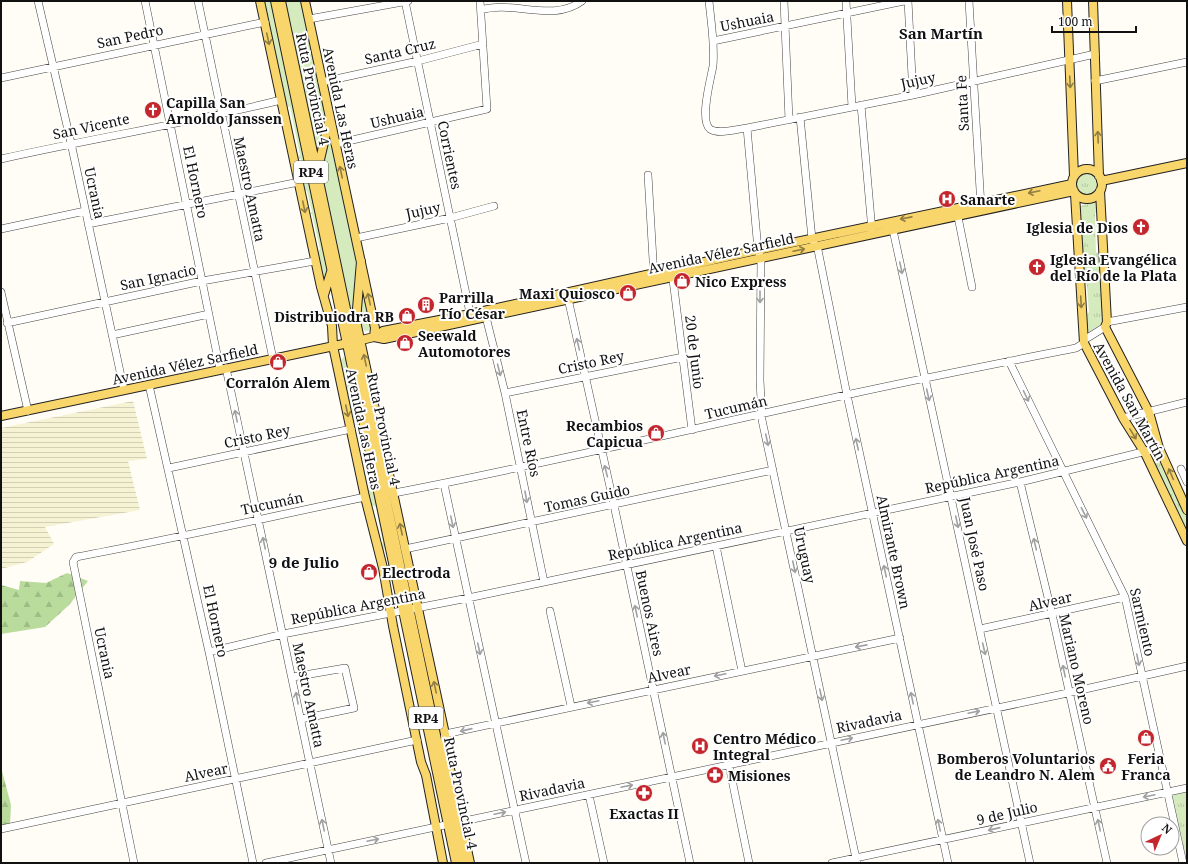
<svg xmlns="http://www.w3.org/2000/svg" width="1188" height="864" font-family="'Noto Serif',serif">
<defs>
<pattern id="farmland-rules" width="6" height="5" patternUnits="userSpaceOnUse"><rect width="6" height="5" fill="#f6f3d4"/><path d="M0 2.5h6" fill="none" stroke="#d2cfb5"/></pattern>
<pattern id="forest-firs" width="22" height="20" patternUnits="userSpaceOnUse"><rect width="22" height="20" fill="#b9dc9c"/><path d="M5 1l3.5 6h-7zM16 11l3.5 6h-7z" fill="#9ebc85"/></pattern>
<pattern id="park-tufts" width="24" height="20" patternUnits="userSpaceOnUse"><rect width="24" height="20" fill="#d5ebbd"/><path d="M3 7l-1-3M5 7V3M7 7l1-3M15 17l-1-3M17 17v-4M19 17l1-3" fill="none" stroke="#b6c8a1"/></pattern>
</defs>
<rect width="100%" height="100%" fill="#fffdf5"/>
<path fill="url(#farmland-rules)" d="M133 401 147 459 128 461 140 510 45 527 54 544 27 562 1 569V428Z"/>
<path fill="#d5ebbd" d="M263 1H272L329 270 324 287 316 253 320 249 312 214H308L312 212 307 191 303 190 300 172 303 169 301 159H297L296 157 300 155 290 107 286 106Z
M283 1H302L327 115 318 156Z
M329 132 356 251 353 323 319 173Z
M361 281 372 330 365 331C356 325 361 293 361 281Z
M343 357 347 360 386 542 383 554 380 547 383 542 376 507 372 505 368 488 372 484 359 426 355 424 341 361Z"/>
<path fill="url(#forest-firs)" d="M67 573 88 581 69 605 45 627 1 634V585L19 590 20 581 46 583Z
M1 767 11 805 10 825 1 830Z"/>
<path fill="url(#park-tufts)" d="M1076 184a11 11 0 1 1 22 0a11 11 0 1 1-22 0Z
M1095 201 1097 202 1098 211 1095 213 1096 252 1100 255 1103 320 1102 324 1089 332 1086 330 1085 316 1089 312 1086 275 1081 268 1080 206Z
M1156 453 1187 514V530L1147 455Z
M1187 792V863L1172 795Z"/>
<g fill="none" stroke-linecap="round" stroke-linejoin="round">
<g stroke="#444" stroke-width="8">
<path id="minor" d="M38 1 71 143 124 390
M145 1 220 369
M198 1 273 359
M405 1 471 318
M709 1C711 22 715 45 713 66 711 78 699 120 710 129 718 135 737 129 747 128L758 250 761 258 760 380 762 420 857 863
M784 1 789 120
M846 1 852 107
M908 1 913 95
M969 1 981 207
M481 10C514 0 552 23 582 1
M309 19 408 1
M713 41 904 1
M1 78 265 22
M1095 81 1187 62
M322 82 418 61 483 44
M861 105 872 231
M800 117 812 239 818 250 847 395 948 863
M747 128 913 95 1095 54
M335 144 487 109 480 1
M1 159C94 138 189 123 281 100
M648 175 654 277
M958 217 972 287
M88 224 299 182
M1 229 85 211
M893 230 1030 863
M356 238 450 218 494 206
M672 272 692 430
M1 292 28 411
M567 294 614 505 690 863
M485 313 505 393 544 582
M1107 322 1187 307
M7 323 202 281 315 261
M112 335 209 314
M1084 340 1105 327
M1009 361 1125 597 1183 863
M226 368 331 863
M149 385 209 652 253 863
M505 393 683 357
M1123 418 1187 402
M169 468 351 429
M1181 469 1187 482
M1020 482 1052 614 1107 863
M444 484 526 863
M394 493C545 464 695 428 846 395 923 378 1000 363 1076 348L1084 343
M716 546 742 671
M405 549 773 470
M550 611 571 706
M980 629 1125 597
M209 652 283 634 468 598 1020 482 1159 448
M293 677 345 668 354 708 301 719
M445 734 900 638
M729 765 749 863
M589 795 604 863
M1 829 417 740
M134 863 73 562 76 557C173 539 269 517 365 497
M266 863 1063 694 1187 666
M832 863 1187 788"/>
</g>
<g stroke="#222" stroke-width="10">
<path id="major" d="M260 1 321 287 332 326 333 346 365 497 383 568 393 626 421 762 426 775 443 863
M275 1 456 863
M281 1 463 863
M305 1 375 328 374 337
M1067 1 1074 176
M1093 1 1099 176
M318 168 329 121
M1072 184a15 15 0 1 1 30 0a15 15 0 1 1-30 0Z
M1101 181 1187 163
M1100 191 1107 322 1105 327 1149 412 1159 448 1187 510
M1075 194 1084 343 1123 418 1145 453 1187 541
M361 261 356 321 445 734V745L470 863
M324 295 331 272
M374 337 384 339 1074 191
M1 416 353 342 374 337 383 331 470 314 758 250 1072 184"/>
</g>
<use href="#minor" stroke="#fff" stroke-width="7"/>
<use href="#major" stroke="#f9d66b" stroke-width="8"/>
</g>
<defs><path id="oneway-shaft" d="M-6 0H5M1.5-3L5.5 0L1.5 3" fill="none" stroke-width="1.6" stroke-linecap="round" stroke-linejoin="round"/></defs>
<g stroke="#917d42">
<use href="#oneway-shaft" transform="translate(268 39) rotate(78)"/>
<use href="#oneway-shaft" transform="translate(1070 82) rotate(87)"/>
<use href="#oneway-shaft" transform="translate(1098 137) rotate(-92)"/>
<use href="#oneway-shaft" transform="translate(341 172) rotate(-102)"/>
<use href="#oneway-shaft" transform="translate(1034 192) rotate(168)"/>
<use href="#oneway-shaft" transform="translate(304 207) rotate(78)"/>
<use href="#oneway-shaft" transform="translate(906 218) rotate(169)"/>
<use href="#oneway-shaft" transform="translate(799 250) rotate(-12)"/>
<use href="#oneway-shaft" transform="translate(369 299) rotate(-102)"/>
<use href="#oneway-shaft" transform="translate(1081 302) rotate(87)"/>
<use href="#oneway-shaft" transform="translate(365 360) rotate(-102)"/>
<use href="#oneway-shaft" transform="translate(347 411) rotate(78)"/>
<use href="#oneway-shaft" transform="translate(1133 434) rotate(58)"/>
<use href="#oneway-shaft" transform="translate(1171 474) rotate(-113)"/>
<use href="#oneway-shaft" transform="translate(401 529) rotate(-102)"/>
<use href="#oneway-shaft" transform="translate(435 687) rotate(-102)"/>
</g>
<g stroke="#a0a0a0">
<use href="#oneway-shaft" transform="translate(901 268) rotate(78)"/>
<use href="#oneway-shaft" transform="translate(760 297) rotate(90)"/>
<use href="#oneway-shaft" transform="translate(578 344) rotate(-103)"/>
<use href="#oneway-shaft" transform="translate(499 370) rotate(76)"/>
<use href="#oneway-shaft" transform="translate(928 395) rotate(77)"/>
<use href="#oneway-shaft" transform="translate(1026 396) rotate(64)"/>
<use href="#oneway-shaft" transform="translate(236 416) rotate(-102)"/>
<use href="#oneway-shaft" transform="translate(767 440) rotate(78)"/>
<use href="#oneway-shaft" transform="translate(857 444) rotate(-102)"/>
<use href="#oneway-shaft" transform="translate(606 471) rotate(-104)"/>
<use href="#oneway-shaft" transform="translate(526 497) rotate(80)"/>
<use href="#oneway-shaft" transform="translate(1084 513) rotate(63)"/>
<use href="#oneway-shaft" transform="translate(452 522) rotate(78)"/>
<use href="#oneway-shaft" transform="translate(957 522) rotate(78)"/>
<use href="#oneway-shaft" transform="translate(264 543) rotate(-102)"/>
<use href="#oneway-shaft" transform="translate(1035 544) rotate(-103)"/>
<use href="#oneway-shaft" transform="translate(794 567) rotate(78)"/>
<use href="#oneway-shaft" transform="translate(885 571) rotate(-102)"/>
<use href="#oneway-shaft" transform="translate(636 611) rotate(-102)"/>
<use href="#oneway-shaft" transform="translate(861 646) rotate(169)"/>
<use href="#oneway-shaft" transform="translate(479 649) rotate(78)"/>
<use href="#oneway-shaft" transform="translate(984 649) rotate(77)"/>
<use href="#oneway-shaft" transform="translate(1138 660) rotate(78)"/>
<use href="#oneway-shaft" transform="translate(1064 671) rotate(-102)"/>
<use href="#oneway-shaft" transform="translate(720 675) rotate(168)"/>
<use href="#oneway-shaft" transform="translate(821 695) rotate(78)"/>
<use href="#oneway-shaft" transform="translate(297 698) rotate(-101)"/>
<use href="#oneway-shaft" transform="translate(912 698) rotate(-102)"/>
<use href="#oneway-shaft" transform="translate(593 702) rotate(168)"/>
<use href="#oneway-shaft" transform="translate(974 712) rotate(-12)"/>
<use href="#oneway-shaft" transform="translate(466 730) rotate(167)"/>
<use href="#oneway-shaft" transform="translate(664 738) rotate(-102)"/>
<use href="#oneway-shaft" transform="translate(847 739) rotate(-12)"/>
<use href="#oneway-shaft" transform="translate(627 786) rotate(-12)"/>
<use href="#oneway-shaft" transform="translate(1149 796) rotate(168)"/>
<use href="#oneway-shaft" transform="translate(500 813) rotate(-12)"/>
<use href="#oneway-shaft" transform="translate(323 825) rotate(-102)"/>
<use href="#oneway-shaft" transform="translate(939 825) rotate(-102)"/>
<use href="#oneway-shaft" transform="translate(1099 825) rotate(-102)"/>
<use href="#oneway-shaft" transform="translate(994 829) rotate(167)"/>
<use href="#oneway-shaft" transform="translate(373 840) rotate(-12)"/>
</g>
<defs>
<g id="church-disc" transform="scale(0.9)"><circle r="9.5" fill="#c4262e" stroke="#fff"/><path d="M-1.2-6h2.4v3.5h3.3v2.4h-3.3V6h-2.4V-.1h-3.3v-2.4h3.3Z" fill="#fff"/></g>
<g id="hospital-disc" transform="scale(0.9)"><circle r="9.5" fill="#c4262e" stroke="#fff"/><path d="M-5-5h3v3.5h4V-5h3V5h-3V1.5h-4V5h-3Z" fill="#fff"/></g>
<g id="shop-disc" transform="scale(0.9)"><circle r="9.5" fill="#c4262e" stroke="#fff"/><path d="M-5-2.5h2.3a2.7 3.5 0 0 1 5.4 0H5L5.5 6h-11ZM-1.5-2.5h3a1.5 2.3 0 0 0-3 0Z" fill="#fff"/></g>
<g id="building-disc" transform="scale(0.9)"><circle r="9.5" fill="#c4262e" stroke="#fff"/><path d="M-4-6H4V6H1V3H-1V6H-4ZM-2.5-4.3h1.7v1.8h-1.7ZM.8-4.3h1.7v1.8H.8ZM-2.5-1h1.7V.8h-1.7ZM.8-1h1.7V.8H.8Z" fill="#fff"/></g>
<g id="civic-disc" transform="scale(0.9)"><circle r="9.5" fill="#c4262e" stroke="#fff"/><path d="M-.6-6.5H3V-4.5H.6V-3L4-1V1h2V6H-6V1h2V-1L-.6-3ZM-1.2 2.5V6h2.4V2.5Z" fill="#fff"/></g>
<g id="pharmacy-disc" transform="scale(0.9)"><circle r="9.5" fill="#c4262e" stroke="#fff"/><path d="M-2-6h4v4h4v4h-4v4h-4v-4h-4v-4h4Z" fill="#fff"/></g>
</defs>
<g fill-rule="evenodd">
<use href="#church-disc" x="153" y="110"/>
<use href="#hospital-disc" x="947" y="199"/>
<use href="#church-disc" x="1141" y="227"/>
<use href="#church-disc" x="1037" y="267"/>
<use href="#shop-disc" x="682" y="281"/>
<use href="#shop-disc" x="628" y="293"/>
<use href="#building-disc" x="426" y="305"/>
<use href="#shop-disc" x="407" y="316"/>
<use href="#shop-disc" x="405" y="343"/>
<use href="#shop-disc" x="278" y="362"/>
<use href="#shop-disc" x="656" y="433"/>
<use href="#shop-disc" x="369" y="572"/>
<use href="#shop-disc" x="1146" y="738"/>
<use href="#hospital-disc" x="700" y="746"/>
<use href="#civic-disc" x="1108" y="766"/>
<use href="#pharmacy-disc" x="715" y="775"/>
<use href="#pharmacy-disc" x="644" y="793"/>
</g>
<g text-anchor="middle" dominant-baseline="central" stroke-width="4" stroke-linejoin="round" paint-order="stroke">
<g fill="#fff" stroke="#585858" stroke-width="1">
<rect x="294" y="161" width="34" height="22" rx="3"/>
<rect x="409" y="707" width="34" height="22" rx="3"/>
</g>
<g font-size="13" font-weight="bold" fill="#111">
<text x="311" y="172">RP4</text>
<text x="426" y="718">RP4</text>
</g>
<g font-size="14" fill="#111" stroke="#fff">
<text transform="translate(747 21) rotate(-11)">Ushuaia</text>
<text transform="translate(130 36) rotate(-12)">San Pedro</text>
<text transform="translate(400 51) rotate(-13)">Santa Cruz</text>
<text transform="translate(918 80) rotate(-12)">Jujuy</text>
<text transform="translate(313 89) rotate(78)">Ruta Provincial 4</text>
<text transform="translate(962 103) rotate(-93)">Santa Fe</text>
<text transform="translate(341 108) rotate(78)">Avenida Las Heras</text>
<text transform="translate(397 117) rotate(-13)">Ushuaia</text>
<text transform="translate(91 126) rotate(-12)">San Vicente</text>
<text transform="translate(450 155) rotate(78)">Corrientes</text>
<text transform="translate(196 182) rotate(78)">El Hornero</text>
<text transform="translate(250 189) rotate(78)">Maestro Amatta</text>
<text transform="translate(95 193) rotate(78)">Ucrania</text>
<text transform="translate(423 210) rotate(-12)">Jujuy</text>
<text transform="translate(721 253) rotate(-12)">Avenida Vélez Sarfield</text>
<text transform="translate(158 277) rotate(-12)">San Ignacio</text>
<text transform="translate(695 352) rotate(83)">20 de Junio</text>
<text transform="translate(591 362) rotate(-12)">Cristo Rey</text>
<text transform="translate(185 364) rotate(-12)">Avenida Vélez Sarfield</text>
<text transform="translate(1130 401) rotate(61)">Avenida San Martín</text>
<text transform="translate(736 407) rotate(-13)">Tucumán</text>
<text transform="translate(364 429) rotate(78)">Avenida Las Heras</text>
<text transform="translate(384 429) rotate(78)">Ruta Provincial 4</text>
<text transform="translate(257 436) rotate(-12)">Cristo Rey</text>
<text transform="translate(529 443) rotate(78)">Entre Ríos</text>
<text transform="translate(992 474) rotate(-12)">República Argentina</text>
<text transform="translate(587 498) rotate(-12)">Tomas Guido</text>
<text transform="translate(272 503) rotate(-12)">Tucumán</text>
<text transform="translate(675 541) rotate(-12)">República Argentina</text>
<text transform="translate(975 544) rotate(78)">Juan José Paso</text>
<text transform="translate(894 552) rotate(78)">Almirante Brown</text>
<text transform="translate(805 555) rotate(78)">Uruguay</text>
<text transform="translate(1050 601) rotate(-13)">Alvear</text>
<text transform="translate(358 606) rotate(-11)">República Argentina</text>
<text transform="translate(650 613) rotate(78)">Buenos Aires</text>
<text transform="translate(216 621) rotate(78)">El Hornero</text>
<text transform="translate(1143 622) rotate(77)">Sarmiento</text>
<text transform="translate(105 653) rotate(78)">Ucrania</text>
<text transform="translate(1077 669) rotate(77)">Mariano Moreno</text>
<text transform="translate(669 673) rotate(-12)">Alvear</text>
<text transform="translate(309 695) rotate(78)">Maestro Amatta</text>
<text transform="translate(869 721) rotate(-12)">Rivadavia</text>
<text transform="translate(206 772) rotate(-12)">Alvear</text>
<text transform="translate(552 789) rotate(-12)">Rivadavia</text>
<text transform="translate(461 793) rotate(78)">Ruta Provincial 4</text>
<text transform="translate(1007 813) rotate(-13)">9 de Julio</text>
</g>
<g font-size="14" font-weight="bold" fill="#111" stroke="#fff" text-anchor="start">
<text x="166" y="102">Capilla San<tspan x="166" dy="16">Arnoldo Janssen</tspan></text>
<text x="960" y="199">Sanarte</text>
<text x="1128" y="227" text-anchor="end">Iglesia de Dios</text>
<text x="1050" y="259">Iglesia Evangélica<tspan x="1050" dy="16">del Río de la Plata</tspan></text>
<text x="695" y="281">Nico Express</text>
<text x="615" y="293" text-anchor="end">Maxi Quiosco</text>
<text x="439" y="297">Parrilla<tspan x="439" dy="16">Tío César</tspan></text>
<text x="394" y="316" text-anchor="end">Distribuiodra RB</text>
<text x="418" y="335">Seewald<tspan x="418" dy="16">Automotores</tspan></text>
<text x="278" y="382" text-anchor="middle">Corralón Alem</text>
<text x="643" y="425" text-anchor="end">Recambios<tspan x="643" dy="16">Capicua</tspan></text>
<text x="382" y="572">Electroda</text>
<text x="713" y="738">Centro Médico<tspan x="713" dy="16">Integral</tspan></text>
<text x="1095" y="758" text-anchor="end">Bomberos Voluntarios<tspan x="1095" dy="16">de Leandro N. Alem</tspan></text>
<text x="1146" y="758" text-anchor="middle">Feria<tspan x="1146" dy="16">Franca</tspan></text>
<text x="728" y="775">Misiones</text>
<text x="644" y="813" text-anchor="middle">Exactas II</text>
</g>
<g font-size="15" font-weight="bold" fill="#111" stroke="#fff">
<text x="941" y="33">San Martín</text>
<text x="304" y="562">9 de Julio</text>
</g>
</g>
<rect width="1188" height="864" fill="none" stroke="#111111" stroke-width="4"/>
<g transform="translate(1160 836) rotate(44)"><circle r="19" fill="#ffffff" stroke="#a0a0a0"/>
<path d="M0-3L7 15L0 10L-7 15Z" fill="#c4262e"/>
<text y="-6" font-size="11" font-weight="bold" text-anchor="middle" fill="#111111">N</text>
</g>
<path d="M1052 26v6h84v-6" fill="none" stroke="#111111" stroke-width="2"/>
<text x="1058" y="26" font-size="12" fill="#111111" stroke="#ffffff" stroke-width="3" paint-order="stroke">100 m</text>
</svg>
